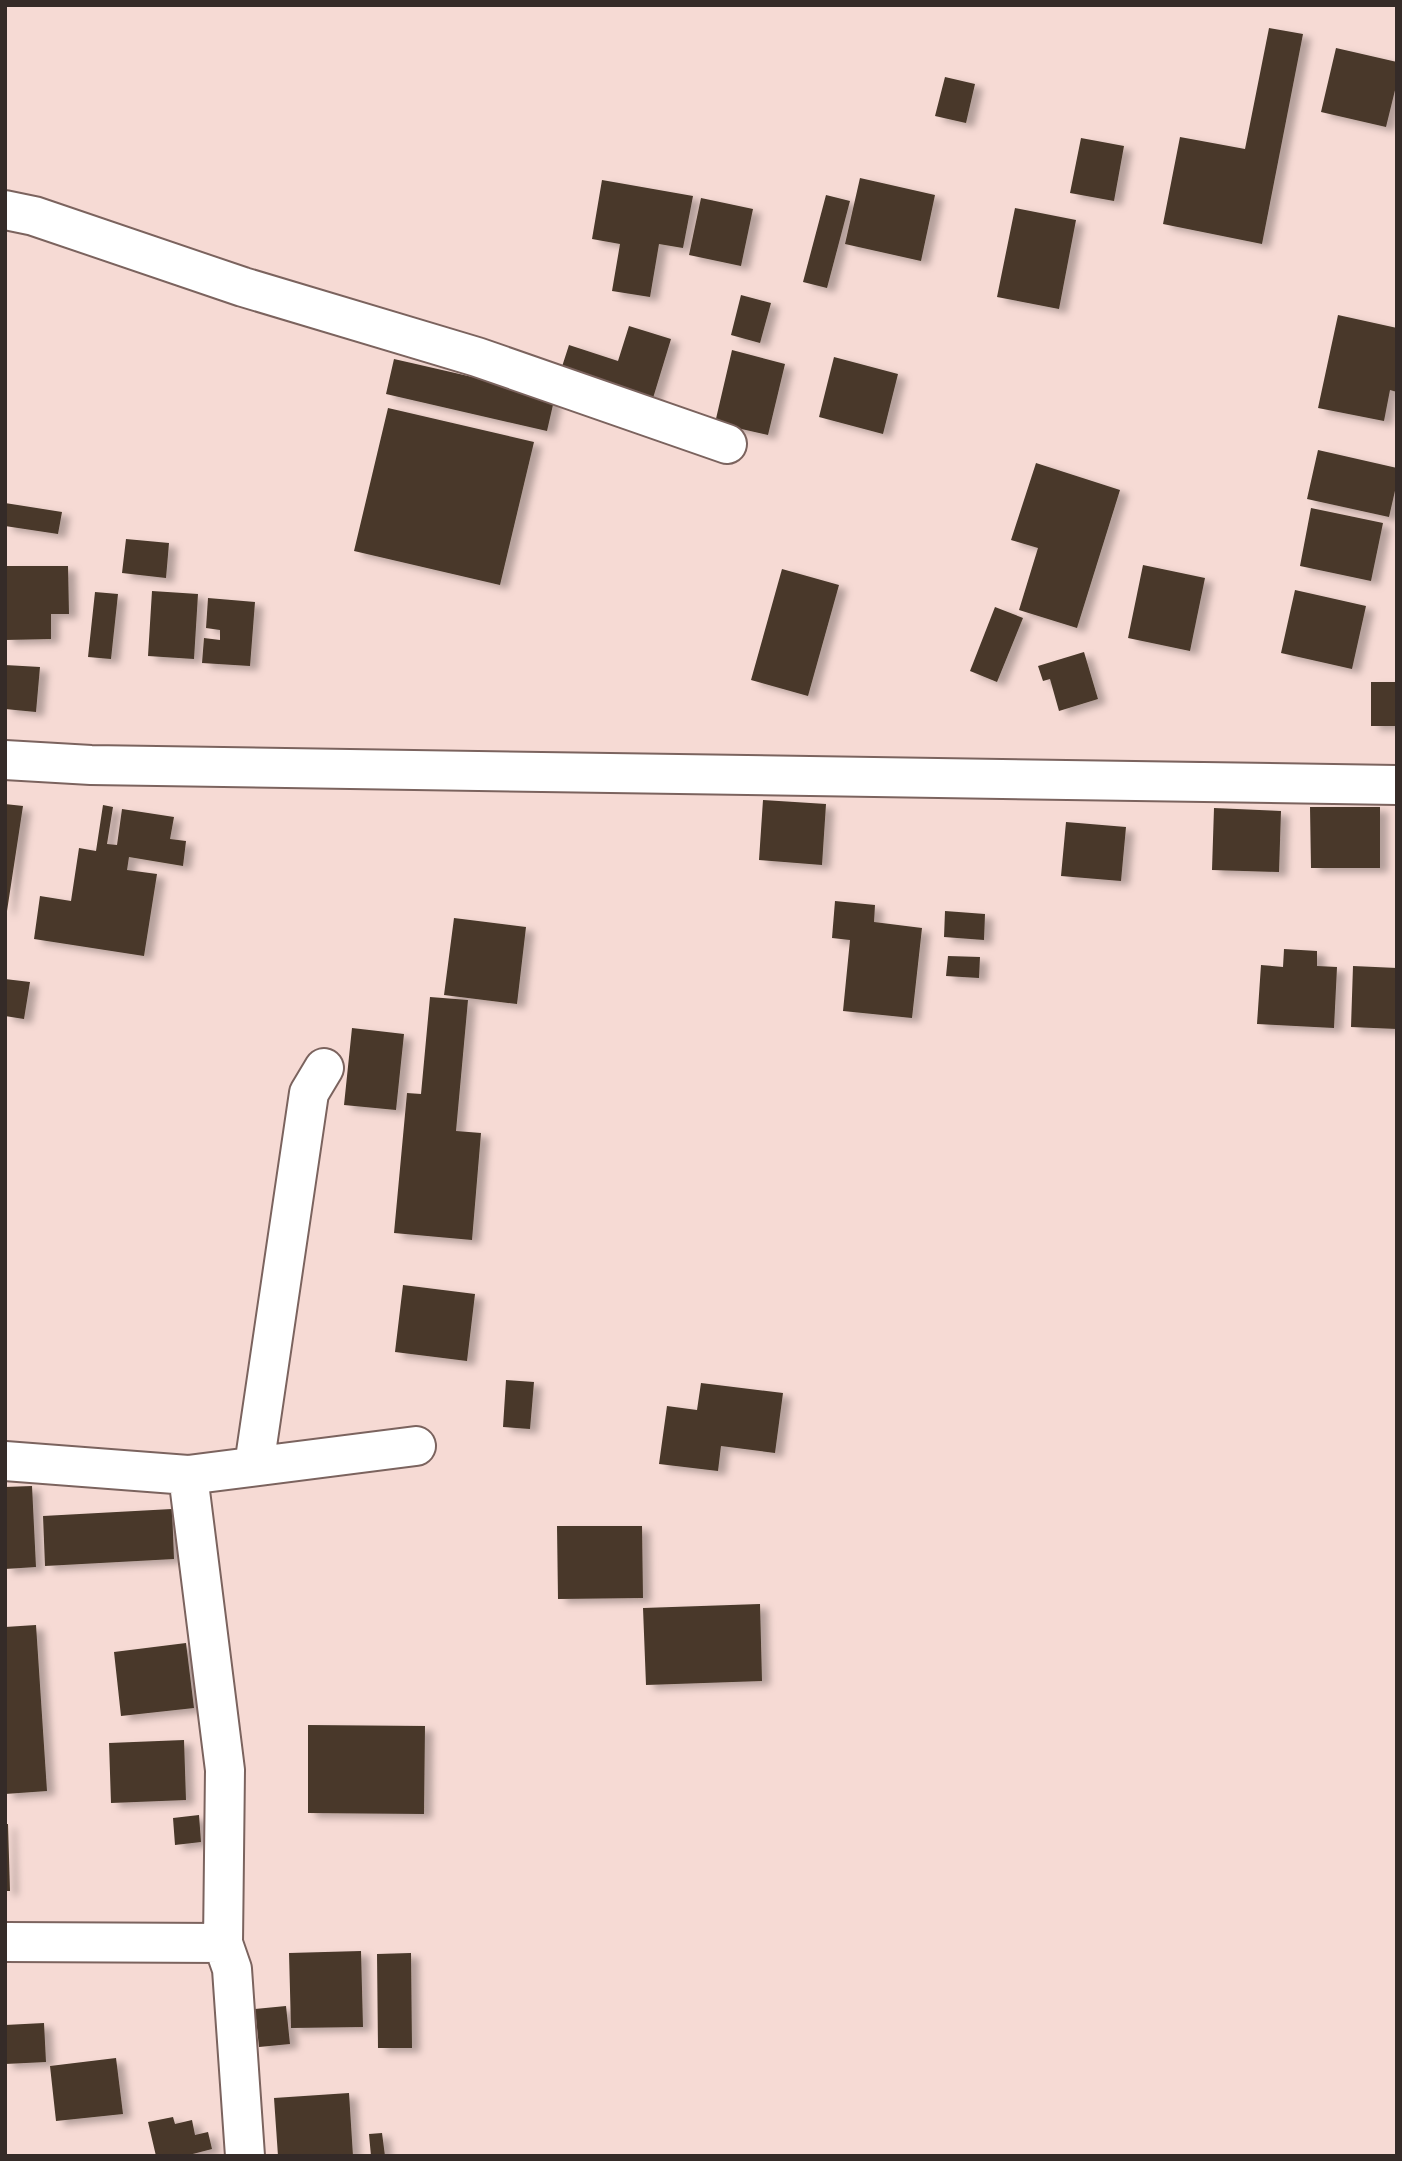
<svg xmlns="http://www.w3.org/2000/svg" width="1402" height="2161" font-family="Signika,sans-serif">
<defs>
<filter id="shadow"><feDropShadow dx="8" dy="4.5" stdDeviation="3.5" flood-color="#0004"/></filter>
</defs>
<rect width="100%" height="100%" fill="#f6dad4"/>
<path fill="#48382a" filter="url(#shadow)" d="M1269 28 1303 34 1262 244 1163 224 1180 137 1245 149Z
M1336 48 1397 62V82L1386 127 1321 112Z
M945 77 975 84 966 123 935 116Z
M1081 138 1124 146 1114 201 1070 193Z
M860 178 935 195 921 261 845 244Z
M602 180 693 196 683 248 659 244 650 297 612 291 620 244 592 239Z
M826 195 850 201 827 288 803 282Z
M701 198 753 209 741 266 689 255Z
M1015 208 1076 220 1059 309 997 297Z
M741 295 771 303 760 343 731 335Z
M1338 315 1397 328V392L1390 390 1384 421 1318 408Z
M629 326 671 339 650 408 558 379 569 345 618 361Z
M732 350 785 364 768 435 715 423Z
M834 357 898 374 883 434 819 417Z
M394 359 555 396 547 431 386 394Z
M388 408 534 442 500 585 354 551Z
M1318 450 1397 468V482L1389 517 1307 499Z
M1036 463 1120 490 1077 628 1019 610 1038 548 1011 540Z
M5 503 62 512 58 534 5 526Z
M1311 508 1383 523 1371 581 1300 566Z
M126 539 169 543 166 578 122 573Z
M1143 565 1205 578 1190 651 1128 638Z
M7 566H68L69 614H51V639L5 640Z
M782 569 839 585 808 696 751 680Z
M1295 590 1366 606 1352 669 1281 653Z
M152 591 198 594 194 659 148 656Z
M95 592 118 594 111 659 88 657Z
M208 598 255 602 250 666 202 663 204 638 220 640V630L206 628Z
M995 607 1023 618 997 682 970 671Z
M1084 652 1098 699 1059 711 1050 679 1043 681 1038 666Z
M5 665 40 667 36 712 5 709Z
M1371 682H1397V726H1371Z
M763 800 826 804 822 865 759 860Z
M5 804 23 806 7 911 5 910Z
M103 805 113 807 107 844 117 845 122 809 174 817 170 839 186 841 183 866 129 857 127 870 157 874 144 956 34 939 40 896 71 901 79 848 96 851Z
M1310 807H1380V868H1311Z
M1214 808 1281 811 1279 872 1212 870Z
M1066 822 1126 827 1121 881 1061 876Z
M835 901 875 905 874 922 922 928 912 1018 843 1011 850 940 832 938Z
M945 911 985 914 984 940 944 937Z
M454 918 526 927 517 1004 444 995Z
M1284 949 1317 951V966L1337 967 1334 1028 1257 1024 1261 965 1283 967Z
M948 956 980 957 979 978 946 976Z
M1353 966 1397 968V1029L1351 1027Z
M5 979 30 982 24 1019 5 1016Z
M430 997 468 1000 456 1131 481 1133 472 1240 394 1233 407 1093 421 1094Z
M352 1028 404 1034 396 1110 344 1105Z
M403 1285 475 1294 467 1361 395 1352Z
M506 1380 534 1382 530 1429 503 1427Z
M701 1383 783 1393 775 1453 721 1446 718 1471 659 1464 667 1406 697 1410Z
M32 1486 36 1567 5 1569V1487Z
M172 1509 174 1559 45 1566 43 1516Z
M557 1526H642L643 1598 558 1599Z
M760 1604 762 1681 646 1685 643 1608Z
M36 1625 47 1791 5 1794V1627Z
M186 1643 194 1708 121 1716 114 1652Z
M308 1725 425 1726 424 1814 308 1813Z
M184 1740 186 1800 111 1803 109 1743Z
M199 1815 201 1842 175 1845 173 1818Z
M5 1824H8L10 1891H5Z
M361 1951 363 2027 291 2028 289 1953Z
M411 1953 412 2048H378L377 1954Z
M286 2006 290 2044 259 2047 255 2009Z
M44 2023 46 2062 5 2064V2025Z
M116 2058 123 2114 56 2121 50 2066Z
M349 2093 353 2156H278L274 2098Z
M173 2117 175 2124 192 2120 195 2135 208 2132 212 2149 185 2156H156L148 2122Z
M382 2133 385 2156H371L369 2134Z"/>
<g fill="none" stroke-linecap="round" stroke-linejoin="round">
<g stroke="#7b635e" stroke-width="42">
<path id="minor" d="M5 210 34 216 243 287 477 357 727 444
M5 1461 188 1475 416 1446
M254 1466 309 1093 324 1068
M188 1475 225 1770 223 1943 232 1969 245 2156
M5 1942 223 1943"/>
</g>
<g stroke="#7b635e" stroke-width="42">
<path id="tertiary" d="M5 760 91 765 1397 785"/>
</g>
<use href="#minor" stroke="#fff" stroke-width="38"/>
<use href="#tertiary" stroke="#fff" stroke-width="38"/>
</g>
<rect width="1402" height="2161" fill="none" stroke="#352b28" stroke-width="14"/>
</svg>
